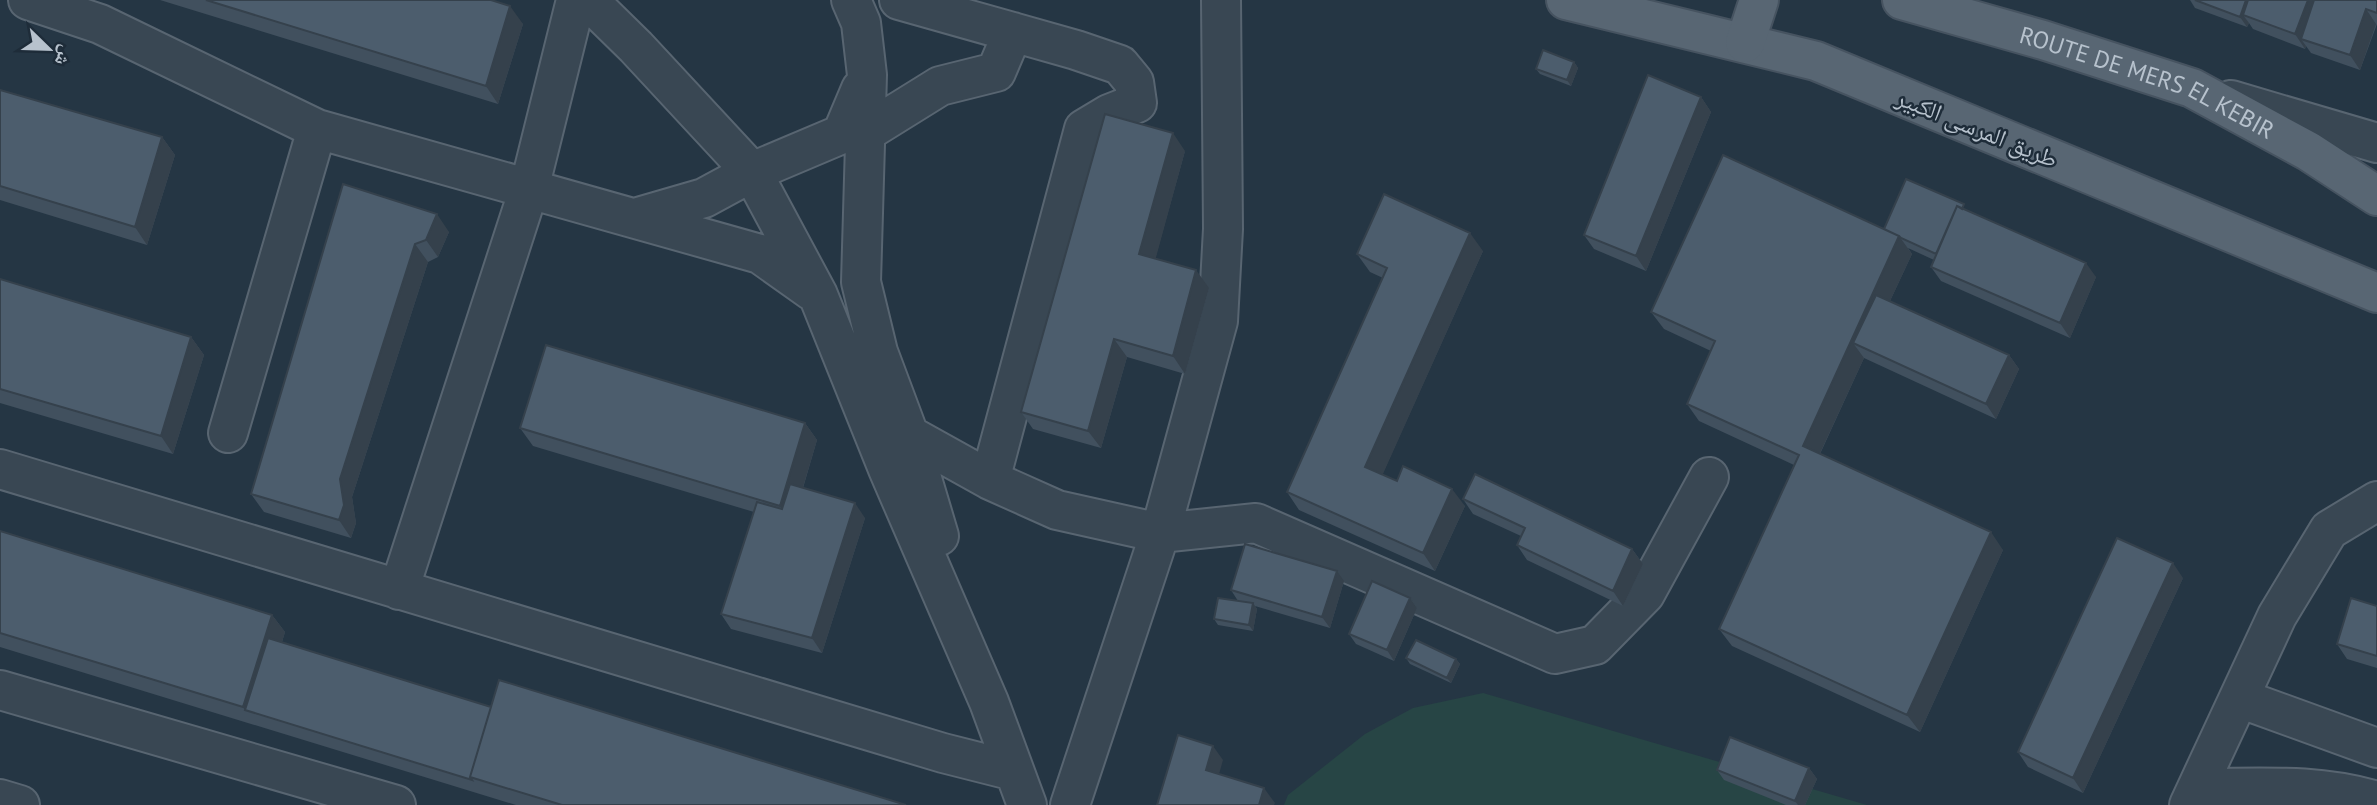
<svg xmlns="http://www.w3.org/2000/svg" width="2377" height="805" font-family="'PT Sans','Noto Naskh Arabic',sans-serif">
<rect width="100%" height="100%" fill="#253644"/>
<path fill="#274545" d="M1483 693 1867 805H1284L1288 795 1365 734 1413 708Z"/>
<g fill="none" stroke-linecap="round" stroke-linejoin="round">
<g stroke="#586571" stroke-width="42">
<path id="minor" d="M28 0 100 24 317 129 760 254 812 291
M588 0 636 47 752 172 818 295 888 469 989 702 1027 805
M851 0 861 23 867 75 861 282 878 352 909 435 939 536
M899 0 1076 50 1120 65 1134 82 1137 103 1109 114 1084 129 990 480
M2231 100 2377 143
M866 132 940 86 996 72 1013 32
M635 218 704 198 752 172 842 134 861 89
M228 433 317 129
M909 435 990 480 1057 510 1160 533 1256 523 1555 654 1595 645 1645 594 1709 477
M0 469 943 753 1014 771
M399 590 529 189 576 0
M0 690 396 805
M2239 698 2377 748
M2198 788C2262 788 2315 783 2377 801
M0 799 20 805
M1070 805 1160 533 1218 321 1223 229 1221 0
M2189 805 2277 616 2329 530 2377 501"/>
</g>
<g stroke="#465360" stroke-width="42">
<g id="major">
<path d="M1566 0 1816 61 2377 293"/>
<path id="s1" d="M1902 0 2043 40 2192 88 2308 151 2377 196"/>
<path d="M1745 43 1759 0"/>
</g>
</g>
<use href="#minor" stroke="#394753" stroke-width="38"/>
<use href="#major" stroke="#586673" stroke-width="38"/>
</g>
<path fill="#41505e" d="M160 0H491L523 24 498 104Z
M2190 0H2377V24L2360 70 2311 53 2306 46 2305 49 2253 29 2249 23 2247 27 2195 8Z
M1574 62 1578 68 1571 86 1540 74 1536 69Z
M0 90 162 137 175 155 147 245 0 200Z
M1701 97 1711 112 1646 271 1594 249 1584 235Z
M1185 151 1155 259 1209 288 1185 374 1127 357 1101 448 1033 429 1021 412Z
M343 184 449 232 438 257 428 262 352 497 356 523 351 538 264 512 251 494Z
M1970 212 2096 277 2070 338 1941 281 1931 267 1934 260 1908 248 1912 254 1890 301 2009 355 2019 369 1996 419 1864 358 1820 454 2003 550 1920 732 1732 646 1719 629 1794 465 1699 421 1687 404 1711 351 1664 329 1651 312 1884 229Z
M1483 251 1382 475 1465 506 1435 571 1299 510 1287 492 1383 278 1370 272 1357 254Z
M0 279 191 337 204 355 173 454 0 403Z
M805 423 817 440 803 488 865 518 822 653 731 629 721 614 754 512 533 446 520 428Z
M1463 499 1632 549 1643 564 1623 606 1527 560 1517 545 1521 536 1473 514Z
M0 531 272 615 285 632 282 642 491 707 906 805H516L0 647Z
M2183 578 2083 793 2028 767 2018 752Z
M1344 581 1330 628 1255 606 1257 609 1253 631 1218 625 1214 619 1238 601 1231 590Z
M1410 598 1417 608 1394 661 1356 644 1349 634Z
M2377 606V668L2347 659 2337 644Z
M1406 658 1456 659 1460 664 1451 683 1410 664Z
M1809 768 1817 779 1805 805H1786L1724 780 1717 770Z"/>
<path fill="#35414c" d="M2246 0H2257L2243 15 2249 23 2247 27 2240 17Z
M2308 0H2324L2301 39 2306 46 2305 49 2295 34Z
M510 6 523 24 498 104 486 86Z
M2366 9 2376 24 2360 70 2350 55Z
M1574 62 1578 68 1571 86 1567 80Z
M1701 97 1711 112 1646 271 1636 256Z
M1173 133 1185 151 1152 272 1139 254Z
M162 137 175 155 147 245 135 227Z
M437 214 449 232 438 257 426 240Z
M1470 233 1483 251 1378 485 1365 467Z
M1899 236 1912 254 1867 350 1853 343 1864 358 1815 464 1803 446Z
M415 244 428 262 352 497 356 523 351 538 339 520 340 479Z
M2086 263 2096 277 2070 338 2060 323Z
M1196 270 1209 288 1185 374 1173 356Z
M191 337 204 355 173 454 161 436Z
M1114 339 1127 357 1101 448 1088 431Z
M2009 355 2019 369 1996 419 1986 404Z
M805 423 817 440 792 524 780 506Z
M1452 489 1465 506 1435 571 1423 553Z
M855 503 865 518 822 653 812 638Z
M1991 532 2003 550 1920 732 1907 715Z
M1632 549 1643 564 1623 606 1613 591Z
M2173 563 2183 578 2083 793 2073 778Z
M1337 571 1344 581 1330 628 1322 617Z
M1410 598 1417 608 1394 661 1387 650Z
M1253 603 1257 609 1253 631 1249 625Z
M272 615 285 632 259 715 245 710 243 707Z
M1456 659 1460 664 1451 683 1447 678Z
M1213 746 1223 760 1216 785 1206 770Z
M1809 768 1817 779 1805 805H1798L1795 801Z
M1264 788 1275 803 1274 805H1259Z"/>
<path fill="#4c5d6d" stroke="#35414c" stroke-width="2" d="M206 0H491L510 6 486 86Z
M2195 0H2246L2240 17Z
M2248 0H2308L2295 34 2243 15Z
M2314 0H2377V13L2366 9 2350 55 2301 39Z
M1543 50 1574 62 1567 80 1536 69Z
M1648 75 1701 97 1636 256 1584 235Z
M0 90 162 137 135 227 0 186Z
M1105 114 1173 133 1139 254 1196 270 1173 356 1114 339 1088 431 1021 412Z
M1723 155 1899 236 1803 446 1991 532 1907 715 1719 629 1799 455 1687 404 1715 341 1651 312Z
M1906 179 1964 204 1962 209 1957 206 1936 254 1901 238 1899 236 1884 229Z
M343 184 437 214 426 240 415 244 340 479 344 505 339 520 251 494Z
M1384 194 1470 233 1365 467 1397 481 1403 466 1452 489 1423 553 1287 492 1387 268 1357 254Z
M1957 206 2086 263 2060 323 1931 267Z
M0 279 191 337 161 436 0 389Z
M1876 295 2009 355 1986 404 1853 343Z
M546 345 805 423 780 506 520 428Z
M1475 474 1632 549 1613 591 1517 545 1525 528 1463 499Z
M790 484 855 503 812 638 721 614 757 502 782 509Z
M0 531 272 615 243 707 0 633Z
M2117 538 2173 563 2073 778 2018 752Z
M1245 544 1337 571 1322 617 1231 590Z
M1372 581 1410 598 1387 650 1349 634Z
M1218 598 1253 603 1249 625 1214 619Z
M2351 598 2377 606V656L2337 644Z
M268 638 491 707 470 777 472 780 245 710Z
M1416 640 1456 659 1447 678 1406 658Z
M499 680 906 805H562L470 777Z
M1178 735 1213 746 1206 770 1264 788 1259 805H1157Z
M1730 737 1809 768 1795 801 1717 770Z"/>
<g text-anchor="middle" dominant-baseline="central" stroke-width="5" stroke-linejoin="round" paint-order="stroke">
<g font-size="24" fill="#b7c2cd" stroke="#1e2c39">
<text stroke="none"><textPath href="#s1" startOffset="259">ROUTE DE MERS EL KEBIR</textPath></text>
<text transform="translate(1977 128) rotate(22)">طريق المرسى الكبير</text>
</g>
</g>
<g transform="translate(49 49) rotate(113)" stroke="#1e2c39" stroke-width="5" paint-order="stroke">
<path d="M0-5L12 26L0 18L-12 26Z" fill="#b7c2cd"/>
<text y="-10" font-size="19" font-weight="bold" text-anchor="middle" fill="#b7c2cd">ش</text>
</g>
</svg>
